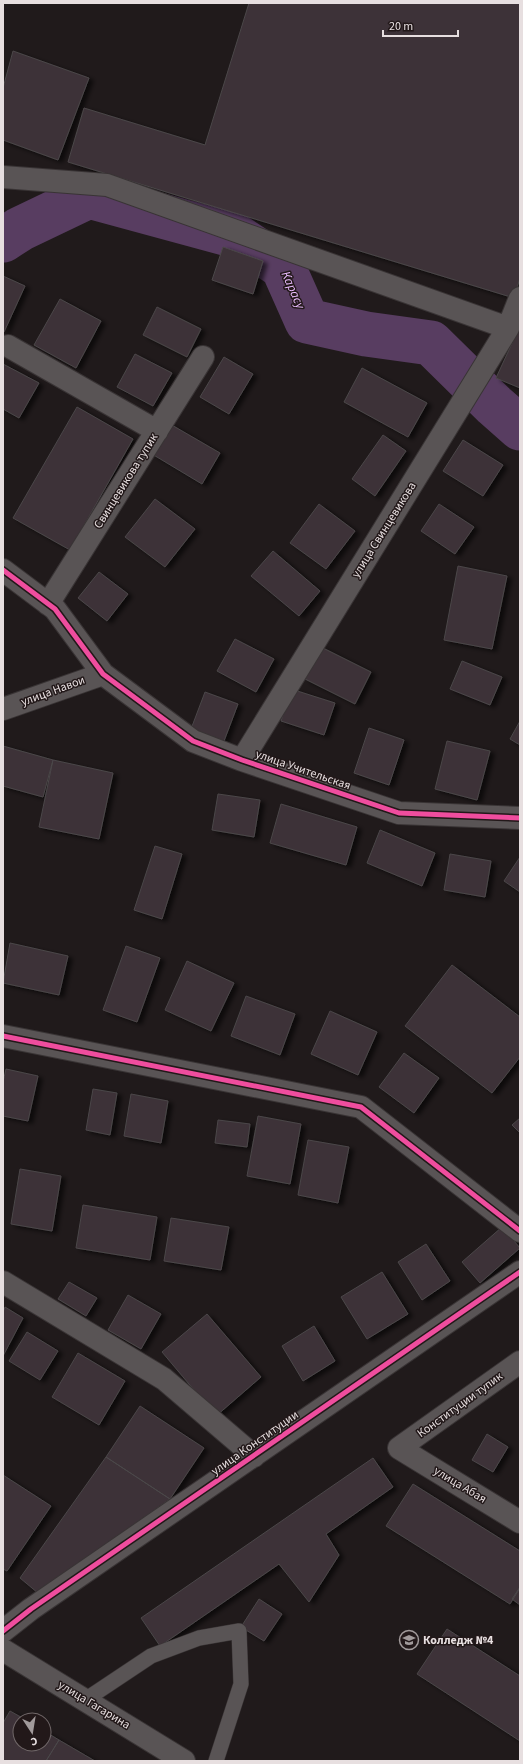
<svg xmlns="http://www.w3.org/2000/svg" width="523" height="1764" font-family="'Source Sans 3',sans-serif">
<defs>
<filter id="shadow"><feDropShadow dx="4.5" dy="2.5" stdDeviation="2" flood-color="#0009"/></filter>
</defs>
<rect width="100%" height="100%" fill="#201a1b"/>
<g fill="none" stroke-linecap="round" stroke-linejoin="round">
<path stroke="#583d61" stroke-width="45" d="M3 240 20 229 89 196 236 236 283 267 307 321 366 334 431 343 494 405 520 428"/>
</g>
<path fill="#3c3237" stroke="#4b4749" filter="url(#shadow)" d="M249 3H520V278L514 298 68 162 84 108 205 145Z
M13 51 89 78 58 160 3 140V88Z
M223 247 263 261 253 294 212 280Z
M3 276 25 286 4 332H3Z
M60 299 101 321 76 368 34 345Z
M157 307 201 329 187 357 143 335Z
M520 326V388L496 378Z
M135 354 172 373 153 406 117 387Z
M224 357 253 374 229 414 200 397Z
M3 364 39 383 19 418 3 409Z
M362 368 427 403 408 437 344 402Z
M77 407 133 439 70 550 13 518Z
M170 424 220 453 202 484 152 454Z
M383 435 406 451 375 496 352 479Z
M463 440 503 465 483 496 443 471Z
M155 499 195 529 165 567 125 537Z
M319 504 355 531 326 569 290 543Z
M439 504 474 527 455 554 421 531Z
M273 551 320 591 299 616 251 576Z
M458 566 507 576 492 649 444 640Z
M99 572 128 594 107 621 78 598Z
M235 639 274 659 256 692 217 671Z
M321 647 371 672 355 704 305 679Z
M462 661 502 677 490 705 450 689Z
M291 689 335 703 324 735 281 721Z
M205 692 238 704 224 741 191 729Z
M520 721V745L510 739Z
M369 728 404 740 389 785 354 773Z
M447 741 490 751 477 800 435 789Z
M3 746 53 760 43 797 3 786Z
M53 760 113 773 99 839 39 827Z
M218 794 260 800 254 837 212 830Z
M281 804 357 827 346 865 270 843Z
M380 830 435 853 422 886 367 863Z
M155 846 182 854 162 919 134 910Z
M450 854 491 861 485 897 444 890Z
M520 857V892L504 881Z
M10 943 68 956 59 995 3 983Z
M126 946 160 958 137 1022 103 1010Z
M187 961 234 983 211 1031 165 1010Z
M452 965 520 1017V1057L492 1093 405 1026Z
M246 996 295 1014 280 1055 231 1036Z
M330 1011 377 1032 358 1075 311 1054Z
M404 1053 439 1078 414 1113 379 1087Z
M6 1069 38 1076 28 1121 3 1116V1082Z
M93 1089 117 1093 110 1135 86 1130Z
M131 1094 168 1101 161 1143 124 1136Z
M258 1116 301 1124 290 1184 247 1176Z
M520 1118V1133L512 1125Z
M218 1120 250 1124 247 1147 215 1143Z
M308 1140 349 1147 338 1203 298 1195Z
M20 1169 61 1176 52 1231 11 1224Z
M83 1205 157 1217 150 1260 76 1248Z
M171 1218 229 1227 221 1270 164 1261Z
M502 1227 520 1248 480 1283 462 1262Z
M426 1244 450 1281 422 1300 398 1262Z
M382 1272 408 1314 367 1339 341 1297Z
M69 1282 97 1298 86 1316 58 1299Z
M128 1295 161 1314 141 1349 108 1330Z
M5 1307 23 1318 3 1356V1312Z
M207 1314 261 1377 216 1416 162 1352Z
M314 1326 335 1361 303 1381 282 1346Z
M27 1332 58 1351 40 1380 9 1361Z
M78 1353 125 1381 99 1425 52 1397Z
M140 1406 204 1448 170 1499 106 1457Z
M487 1434 508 1447 493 1472 472 1460Z
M106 1457 170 1499 38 1593 20 1578Z
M373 1458 393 1487 326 1534 339 1555 309 1602 279 1564 160 1646 141 1618Z
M3 1475 51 1506 7 1571 3 1569Z
M413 1484 520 1551V1588L510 1604 386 1526Z
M520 1587V1605L512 1599Z
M259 1599 282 1614 264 1641 241 1627Z
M447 1629 520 1676V1741L417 1674Z
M10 1711 26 1720H20V1744H44V1731L59 1740 46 1761H3V1723Z
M59 1740 95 1761H46Z"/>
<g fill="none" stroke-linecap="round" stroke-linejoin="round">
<g stroke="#393435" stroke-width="16">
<path id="lane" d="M85 1700 151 1656 199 1638 239 1631 241 1684 216 1761"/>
</g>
<g stroke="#393435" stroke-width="24">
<path id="street" d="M3 177 107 185 508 328
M8 346 157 431
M3 570 55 609 103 674 193 741 242 760 399 813 520 818
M48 604 203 357
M3 709 103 674
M242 760 508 328 520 298
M3 1036 361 1107 520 1231
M3 1282 164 1379 254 1456
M520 1362 399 1448 520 1522
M3 1631 31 1609 520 1272"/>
</g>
<g stroke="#393435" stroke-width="24">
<path id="secondary" d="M3 1650 184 1761"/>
</g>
<use href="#lane" stroke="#595455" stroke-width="15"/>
<use href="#street" stroke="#595455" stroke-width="22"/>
<use href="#secondary" stroke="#595455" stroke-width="22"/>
<g stroke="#221819" stroke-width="8">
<path id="cycleway" d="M3 570 55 609 103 674 193 741 242 760 399 813 520 818
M3 1036 361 1107 520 1231
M3 1631 31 1609 520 1272"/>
</g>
<use href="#cycleway" stroke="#ef4d9e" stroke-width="5"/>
</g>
<defs>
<g id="university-ring" transform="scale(1)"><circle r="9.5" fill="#221819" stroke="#a19a9b" stroke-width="1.5"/><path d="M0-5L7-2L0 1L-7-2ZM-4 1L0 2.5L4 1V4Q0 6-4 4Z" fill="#a19a9b"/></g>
</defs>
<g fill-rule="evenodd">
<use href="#university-ring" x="409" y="1640"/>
</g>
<g text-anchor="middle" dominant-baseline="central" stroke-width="3" stroke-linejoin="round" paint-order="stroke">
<g font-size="12" fill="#e7dfe0" stroke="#221819">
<text transform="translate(126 481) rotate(-58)">Свинцевикова тупик</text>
<text transform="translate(384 530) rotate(-58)">улица Свинцевикова</text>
<text transform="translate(53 691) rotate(-20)">улица Навои</text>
<text transform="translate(303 770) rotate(19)">улица Учительская</text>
<text transform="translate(460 1405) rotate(-36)">Конституции тупик</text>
<text transform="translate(255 1443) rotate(-35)">улица Конституции</text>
<text transform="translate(460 1485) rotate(31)">улица Абая</text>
<text transform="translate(94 1705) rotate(31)">улица Гагарина</text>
</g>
<g font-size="12" font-weight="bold" fill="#e7dfe0" stroke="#221819" text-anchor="start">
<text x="423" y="1640">Колледж №4</text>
</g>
<g font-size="13" font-style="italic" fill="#ebbcff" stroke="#221819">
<text transform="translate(293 290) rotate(66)">Карасу</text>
</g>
</g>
<rect width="523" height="1764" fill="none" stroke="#e7dfe0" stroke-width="8"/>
<g transform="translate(32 1732) rotate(168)"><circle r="19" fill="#221819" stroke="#716869"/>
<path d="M0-3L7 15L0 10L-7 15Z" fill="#a19a9b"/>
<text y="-6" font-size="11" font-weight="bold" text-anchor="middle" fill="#e7dfe0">С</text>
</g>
<path d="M383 30v6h75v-6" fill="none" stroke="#e7dfe0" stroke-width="2"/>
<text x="389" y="30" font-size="12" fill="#e7dfe0" stroke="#221819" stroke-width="3" paint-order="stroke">20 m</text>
</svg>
